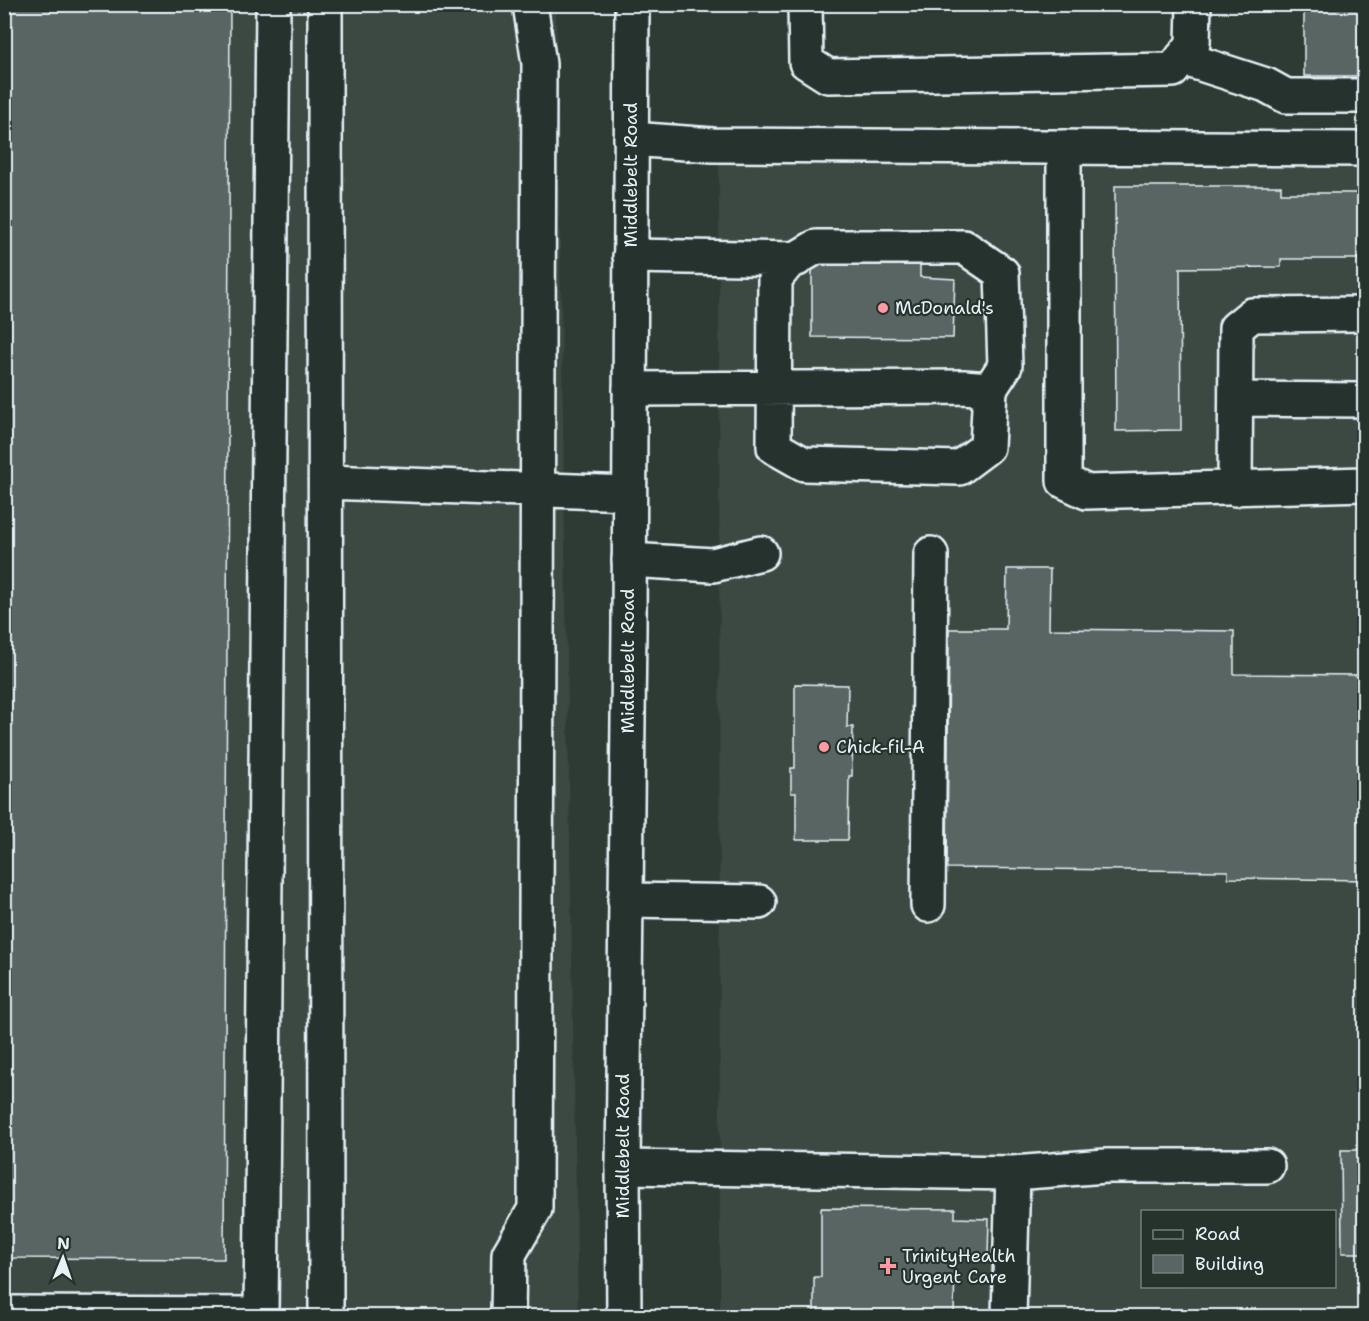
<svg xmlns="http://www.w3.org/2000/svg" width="1369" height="1321" font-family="'Shantell Sans',sans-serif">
<rect width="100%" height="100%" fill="#2e3b35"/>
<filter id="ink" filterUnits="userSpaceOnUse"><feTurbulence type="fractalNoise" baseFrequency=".0167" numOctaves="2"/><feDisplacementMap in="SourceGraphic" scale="12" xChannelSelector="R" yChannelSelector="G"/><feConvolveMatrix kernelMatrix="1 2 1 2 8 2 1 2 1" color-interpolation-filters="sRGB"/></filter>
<g filter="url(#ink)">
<path fill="#3b4843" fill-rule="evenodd" d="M5 5H556L578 1316H5Z
M1364 160V1316H720L719 161ZM1142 1212H1334V1286H1142Z"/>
<path fill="#596563" stroke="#e8f1f8" stroke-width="1.5" d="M4 4H230L224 1259 4 1258Z
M1304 4H1364V76H1304Z
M1115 186H1281V193H1364V259H1281V267L1180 268 1181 430 1116 431Z
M812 264 920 265V277L955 279 953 338 812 337Z
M1007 569H1050L1049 629 1234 631V674L1364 675V880L1228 878V871L947 868 949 629H1006Z
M795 684 848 685 847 727H853L852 776H849L848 840H796V793H791V768H795Z
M1341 1150H1364V1253H1342Z
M821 1208 955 1209V1218L989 1219 988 1255H955L954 1316H814V1277H821Z"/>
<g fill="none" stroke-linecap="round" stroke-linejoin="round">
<g stroke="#e8f1f8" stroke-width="38">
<path id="minor" d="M325 4 326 1316
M805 4 806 62 828 76 1173 70 1193 44 1194 4
M1182 58 1266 85 1286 96H1364
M631 139 713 145 1364 149
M1064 147V481L1087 492 1364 484
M816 247H964L1002 273 1005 366 990 389 987 447 959 468 804 464 774 447 775 279 787 264Z
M630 256 797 259
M630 389 963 387 990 389
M1236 399 1364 400
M326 482 629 493
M1235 489 1236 328 1252 315 1364 314
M629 560 713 565 761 553
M625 900 759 902
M928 905 931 554
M623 1167 1013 1173 1106 1166H1267
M4 1313 261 1314
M261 1316 273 4
M508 1316 509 1254 535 1209 539 64 530 4
M1009 1316 1013 1173"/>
</g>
<g stroke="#e8f1f8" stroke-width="38">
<path id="major" d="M624 1316 623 1167 629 629 632 4"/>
</g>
<use href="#minor" stroke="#26332d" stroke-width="33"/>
<use href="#major" stroke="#26332d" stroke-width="33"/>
</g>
</g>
<g fill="#ff9aa2" stroke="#26332d" stroke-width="2">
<circle cx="883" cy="308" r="6"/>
<circle cx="824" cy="747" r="6"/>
<path d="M885 1257h6v6h6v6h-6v6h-6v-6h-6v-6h6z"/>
</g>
<g text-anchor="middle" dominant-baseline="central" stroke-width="4.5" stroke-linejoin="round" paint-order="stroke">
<g font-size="18" fill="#e8f1f8" stroke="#26332d">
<text transform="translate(631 175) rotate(-90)">Middlebelt Road</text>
<text transform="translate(628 661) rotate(-90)">Middlebelt Road</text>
<text transform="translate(623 1146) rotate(-90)">Middlebelt Road</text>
</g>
<g font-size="18" fill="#e8f1f8" stroke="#26332d" text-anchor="start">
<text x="895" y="308">McDonald's</text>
<text x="836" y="747">Chick-fil-A</text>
<text x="902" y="1256">TrinityHealth<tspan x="902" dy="21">Urgent Care</tspan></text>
</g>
</g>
<rect width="1369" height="1321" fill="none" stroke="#26332d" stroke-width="24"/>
<rect x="12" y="12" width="1345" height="1297" fill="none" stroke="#e8f1f8" stroke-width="2" filter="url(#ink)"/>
<rect x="1141" y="1210" width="195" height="78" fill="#26332d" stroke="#747f7e" stroke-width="1.5"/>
<rect x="1153" y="1230" width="30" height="9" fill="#26332d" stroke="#747f7e" stroke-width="1.5"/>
<text x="1195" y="1240" font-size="18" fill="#e8f1f8">Road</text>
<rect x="1153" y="1255" width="30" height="18" fill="#596563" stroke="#747f7e" stroke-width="1.5"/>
<text x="1195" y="1270" font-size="18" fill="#e8f1f8">Building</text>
<g transform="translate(63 1258) rotate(2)" stroke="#26332d" stroke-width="4.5" paint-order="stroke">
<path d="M0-4.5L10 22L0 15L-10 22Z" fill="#e8f1f8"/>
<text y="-9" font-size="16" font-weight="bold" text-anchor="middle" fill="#e8f1f8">N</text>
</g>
</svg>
